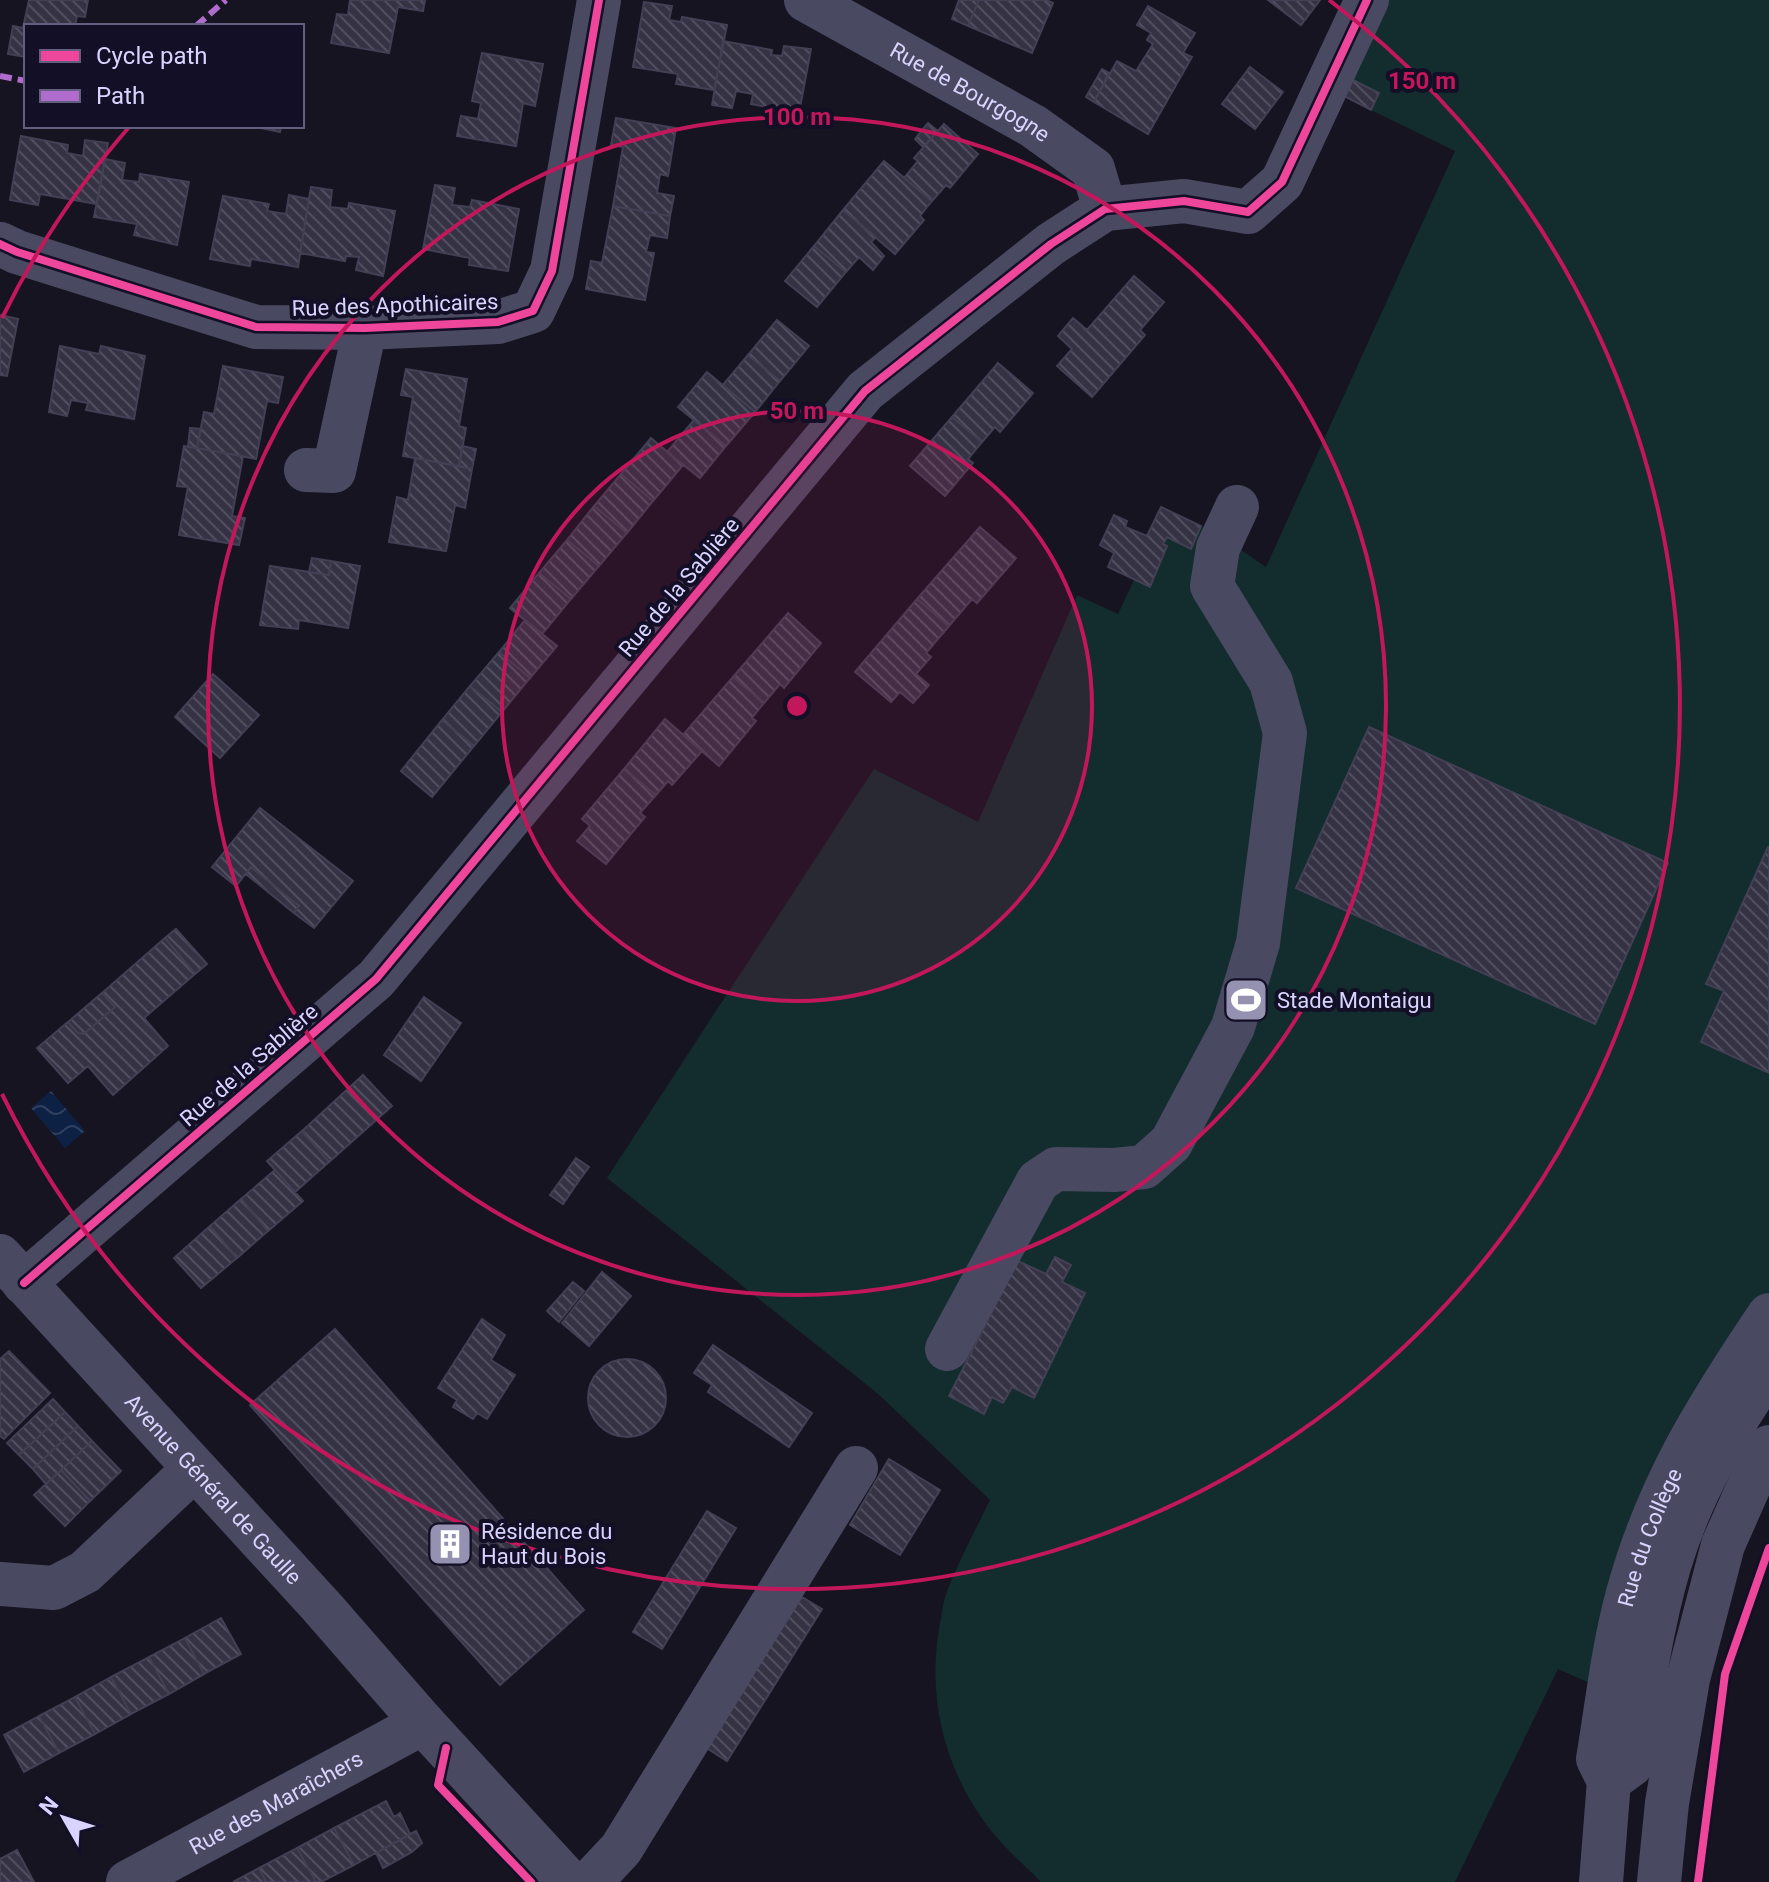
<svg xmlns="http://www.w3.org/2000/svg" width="1769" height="1882" font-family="Roboto,sans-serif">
<defs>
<pattern id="water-waves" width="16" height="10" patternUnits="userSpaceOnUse" patternTransform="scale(2)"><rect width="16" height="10" fill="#0d2144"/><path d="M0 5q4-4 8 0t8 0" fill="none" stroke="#304060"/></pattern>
<pattern id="building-back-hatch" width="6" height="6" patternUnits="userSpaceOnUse" patternTransform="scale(2)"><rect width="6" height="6" fill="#343243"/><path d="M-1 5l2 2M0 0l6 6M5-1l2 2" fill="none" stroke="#514f5f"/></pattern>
</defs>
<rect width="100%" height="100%" fill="#161421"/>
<path fill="#132c2d" d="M1389 0H1769V1292L1698 1396 1594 1685 1558 1669 1455 1882H1041C1021 1862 999 1843 983 1820 942 1762 927 1693 940 1623 942 1614 943 1603 946 1594 958 1562 975 1531 990 1500L877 1393 607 1178 874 769 978 822 1077 595 1118 614 1134 580 1150 586 1167 547 1163 544 1167 537 1191 548 1201 526 1212 530 1266 567 1455 151 1371 110 1379 93 1351 79Z"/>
<path fill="url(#water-waves)" d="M51 1091 85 1131 65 1148 31 1108Z"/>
<path fill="url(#building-back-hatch)" stroke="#433f54" stroke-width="2" d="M29 0H88L85 17 77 16 75 26H26V57L8 54 13 26 23 28Z
M350 0H425L423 11 398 7 389 53 331 43 337 14 348 15Z
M959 0H979L968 26 952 19Z
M979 0H1046L1053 3 1032 53 968 26Z
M1268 0H1320L1301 25Z
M644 2 672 6 669 20 681 22 682 17 727 25 714 90 676 84 678 74 633 67Z
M1148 6 1195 33 1183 53 1192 57 1148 134 1094 102 1117 61 1136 71 1153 44 1147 40 1151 33 1137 25Z
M723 41 772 50 771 55 782 56 784 46 811 49 799 113 751 104 753 94 736 91 732 108 712 105Z
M482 53 543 64 535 106 523 103 516 146 457 136 461 116 478 119 481 103 472 101Z
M1250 67 1283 92 1255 129 1222 104Z
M1102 69 1109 73 1094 102 1086 97Z
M1351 79 1379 93 1371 110 1344 96Z
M616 118 676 128 668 176 660 174 657 193 674 196 670 216 613 206 623 147 611 145Z
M928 123 938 131 923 147 915 139Z
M944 124 978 154 950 188 946 185 932 201 904 178 918 161 914 158Z
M252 126H281L280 132Z
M21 136 68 145 67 153 83 156 85 140 108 143 97 204 40 194 38 205 10 200Z
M105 159 125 163 122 180 139 182 140 174 189 182 177 245 134 235 137 224 94 217Z
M884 161 932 201 920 216 924 220 895 254 843 210Z
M435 185 455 188 452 205 470 207 472 200 519 209 508 271 469 265 470 258 423 249Z
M311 187 332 190 330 207 348 209 349 203 395 211 383 276 356 270 359 257 346 256 345 261 300 253Z
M289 195 309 199 298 267 251 259 250 266 210 259 223 196 269 204 267 211 286 214Z
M613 206 670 216 667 238 650 235 646 252 654 253 645 300 586 289 591 261 602 263Z
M843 210 876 237 871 242 884 256 873 270 859 257 846 272 814 246Z
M814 246 846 272 817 307 785 281Z
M1134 276 1164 302 1140 330 1145 335 1092 397 1057 366 1072 349 1058 336 1073 318 1087 330Z
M0 315 18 319 7 376 0 375Z
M777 320 809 346 780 381 748 355Z
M60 346 99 354 101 346 145 356 134 419 86 410 88 403 71 400 67 416 49 412Z
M748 355 780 381 755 412 723 385Z
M998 363 1033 393 1000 432 995 427 982 442 952 417Z
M223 366 283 377 278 403 267 401 256 459 197 448 204 412 214 414Z
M406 369 467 379 459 426 466 428 459 466 403 456 413 397 401 395Z
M707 372 755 412 726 446 678 407Z
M952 417 982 442 968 459 973 463 945 496 910 466Z
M694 420 726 446 700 478 667 452Z
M190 428 201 429 197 448 188 447Z
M651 438 683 465 653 501 621 474Z
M184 446 243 456 232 516 245 518 239 545 179 535 188 487 177 486Z
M462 446 476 449 472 469 459 466Z
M415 458 472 469 465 508 455 505 446 551 389 542 397 497 408 500Z
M621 474 653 501 627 533 594 506Z
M594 506 627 533 599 566 567 540Z
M1161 507 1201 526 1191 549 1167 537 1163 544 1167 546 1150 587 1108 567 1114 553 1100 545 1114 515 1127 521 1125 527 1147 536Z
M980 527 1016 558 977 603 972 599 949 626 917 599Z
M567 540 599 566 571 599 539 573Z
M312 558 331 561 329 575 309 572Z
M331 561 360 566 348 628 299 620 298 629 260 625 270 566 329 575Z
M539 573 571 599 542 634 510 608Z
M917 599 949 626 926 653 931 657 916 674 929 685 913 703 900 692 891 702 855 672Z
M788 613 821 643 784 688 780 684 764 703 733 677Z
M525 620 557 646 530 678 499 652Z
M499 652 530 678 502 712 470 686Z
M213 674 259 715 220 758 175 717Z
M733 677 764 703 752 718 756 721 719 766 683 735Z
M470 686 502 712 474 746 442 720Z
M665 719 702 751 672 785 668 781 656 795 624 769Z
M442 720 474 746 432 797 401 771Z
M1369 727 1668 863 1595 1024 1296 888Z
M624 769 656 795 640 813 645 817 606 864 577 841 590 826 582 819Z
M260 808 353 881 314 928 294 913 299 906 251 867 236 886 212 867Z
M1768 847H1769V1073L1701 1042 1724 991 1706 984Z
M251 867 299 906 294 913 246 874Z
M176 929 207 964 195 974 165 938Z
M165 938 195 974 144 1018 168 1046 113 1095 88 1066 68 1083 37 1048 68 1022 78 1033 84 1034 115 1007 102 993Z
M102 993 115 1007 84 1034 78 1033 68 1022Z
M424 997 461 1023 421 1081 384 1055Z
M363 1075 392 1106 329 1162 302 1131Z
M302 1131 329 1162 295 1192 267 1161Z
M576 1158 589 1167 578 1182 565 1174Z
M275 1170 303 1201 268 1231 241 1199Z
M565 1174 578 1182 563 1204 550 1195Z
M241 1199 268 1231 237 1258 210 1226Z
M210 1226 237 1258 201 1288 174 1258Z
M1055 1257 1071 1265 1062 1282 1085 1293 1034 1398 1012 1387 1003 1403 992 1397 984 1414 949 1396 1018 1261 1046 1274Z
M602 1272 631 1296 589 1346 562 1323Z
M573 1282 584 1291 559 1322 547 1311Z
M482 1319 505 1335 491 1360 515 1375 487 1419 477 1413 473 1419 453 1407 457 1400 438 1388Z
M335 1329 584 1610 500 1685 250 1405Z
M713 1345 812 1413 789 1447 708 1392 712 1385 694 1373Z
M9 1351 50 1393 4 1439 0 1436V1359Z
M588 1398a39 39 0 1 1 78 0a39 39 0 1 1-78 0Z
M53 1399 65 1412 19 1455 7 1443Z
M65 1412 78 1426 33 1469 19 1455Z
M78 1426 92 1441 46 1484 33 1469Z
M92 1441 121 1471 90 1501 61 1470Z
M889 1459 940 1490 900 1555 850 1525Z
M61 1470 90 1501 65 1526 34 1495Z
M707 1511 736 1528 662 1649 633 1632Z
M802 1597 822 1609 727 1761 705 1747Z
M221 1618 241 1654 204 1674 185 1638Z
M185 1638 204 1674 169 1694 149 1657Z
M149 1657 169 1694 131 1714 111 1677Z
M111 1677 131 1714 95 1734 75 1697Z
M75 1697 95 1734 59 1753 39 1716Z
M39 1716 59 1753 24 1772 4 1735Z
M386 1801 394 1817 400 1813 410 1834 354 1865 334 1828Z
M334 1828 354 1865 321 1882H316L297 1848Z
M416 1831 422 1843 412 1852 383 1868 376 1853Z
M297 1848 316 1882H266L259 1868Z
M17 1850 34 1882H0V1859Z
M259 1868 266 1882H233Z"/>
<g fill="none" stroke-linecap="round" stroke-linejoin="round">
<g stroke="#4a4962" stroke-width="44">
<path id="s1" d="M806 0 1033 126 1093 169 1105 209"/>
<path d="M0 244 17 252 256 327 365 328 498 322 533 311 552 271 599 0"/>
<path d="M306 470 334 471 365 328"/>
<path id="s2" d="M0 1256 321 1606 423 1723 569 1882"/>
<path d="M24 1283 376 979 865 391 1051 244 1105 209 1184 201 1248 212 1282 182 1367 0"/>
<path d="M947 1349 1038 1181 1056 1169 1114 1170 1144 1167 1171 1143 1233 1027 1258 943 1285 733 1271 682 1212 586 1218 548 1237 507"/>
<path d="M0 1584 54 1588 85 1572 194 1469"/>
<path d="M1609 1781 1631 1765C1641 1698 1650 1631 1669 1566 1690 1495 1727 1430 1769 1370"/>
<path id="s3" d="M128 1882 423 1723"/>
<path d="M590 1882 621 1849 856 1468"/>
<path id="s4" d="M1601 1882 1609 1781 1598 1759C1607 1705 1613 1649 1627 1597 1656 1488 1707 1407 1769 1315"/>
<path d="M1659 1882 1667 1803 1688 1679 1723 1545 1761 1459 1769 1447"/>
</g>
<path stroke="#b06ccc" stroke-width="6" stroke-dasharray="12 6" stroke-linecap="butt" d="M196 26 226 0
M0 76 26 81"/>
<g stroke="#130f26" stroke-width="13">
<path id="cycleway" d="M0 244 17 252 256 327 365 328 498 322 533 311 552 271 599 0
M24 1283 376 979 865 391 1051 244 1105 209 1184 201 1248 212 1282 182 1367 0
M446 1748 438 1785 531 1882
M1698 1882 1725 1674 1769 1548"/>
</g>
<use href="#cycleway" stroke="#ed469a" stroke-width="8"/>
</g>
<circle cx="797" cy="706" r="295" fill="#c2185b" fill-opacity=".12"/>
<g fill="none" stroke="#c2185b" stroke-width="4">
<circle cx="797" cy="706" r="295"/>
<circle cx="797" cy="706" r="589"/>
<path d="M2 318A884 884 0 0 1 130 126M1329 0A884 884 0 1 1 2 1094"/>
</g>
<defs>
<g id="stadium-square" transform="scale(2.3)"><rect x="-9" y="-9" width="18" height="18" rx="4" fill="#9591b1" stroke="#130f26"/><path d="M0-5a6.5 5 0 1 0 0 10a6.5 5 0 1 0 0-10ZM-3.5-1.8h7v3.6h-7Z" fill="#fff"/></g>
<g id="building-square" transform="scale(2.3)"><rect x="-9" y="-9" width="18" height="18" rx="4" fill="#9591b1" stroke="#130f26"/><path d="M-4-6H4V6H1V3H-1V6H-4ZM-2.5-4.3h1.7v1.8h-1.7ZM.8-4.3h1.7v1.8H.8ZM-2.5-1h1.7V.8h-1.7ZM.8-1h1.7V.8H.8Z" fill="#fff"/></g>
</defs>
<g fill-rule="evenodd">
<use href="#stadium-square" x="1246" y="1000"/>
<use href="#building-square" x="450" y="1544"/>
</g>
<g text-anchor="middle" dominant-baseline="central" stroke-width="8" stroke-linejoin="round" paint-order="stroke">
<g font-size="22" fill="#d9d4ff" stroke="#130f26">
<text stroke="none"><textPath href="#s1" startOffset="188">Rue de Bourgogne</textPath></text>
<text transform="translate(395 305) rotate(-2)">Rue des Apothicaires</text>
<text transform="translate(679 587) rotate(-50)">Rue de la Sablière</text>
<text transform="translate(249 1065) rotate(-41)">Rue de la Sablière</text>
<text stroke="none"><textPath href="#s2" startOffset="316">Avenue Général de Gaulle</textPath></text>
<text stroke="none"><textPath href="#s4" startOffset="354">Rue du Collège</textPath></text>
<text stroke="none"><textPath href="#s3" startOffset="168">Rue des Maraîchers</textPath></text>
</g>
<g font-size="22" fill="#d9d4ff" stroke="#130f26" text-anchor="start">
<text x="1277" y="1000">Stade Montaigu</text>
<text x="481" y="1531">Résidence du<tspan x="481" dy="25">Haut du Bois</tspan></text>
</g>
</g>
<circle cx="797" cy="706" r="12" fill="#c2185b" stroke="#130f26" stroke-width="4"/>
<g font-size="24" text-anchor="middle" font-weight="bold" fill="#c2185b" stroke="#130f26" stroke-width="8" stroke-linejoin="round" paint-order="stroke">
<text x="1422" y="89">150 m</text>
<text x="797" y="125">100 m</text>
<text x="797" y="419">50 m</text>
</g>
<rect x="24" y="24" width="280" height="104" fill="#130f26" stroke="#625e7d" stroke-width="2"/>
<rect x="40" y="50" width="40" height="12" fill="#ed469a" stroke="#625e7d" stroke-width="2"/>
<text x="96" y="64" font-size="24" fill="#d9d4ff">Cycle path</text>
<rect x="40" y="90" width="40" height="12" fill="#b06ccc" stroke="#625e7d" stroke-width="2"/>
<text x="96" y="104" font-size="24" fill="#d9d4ff">Path</text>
<g transform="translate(64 1818) rotate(309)" stroke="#130f26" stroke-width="6" paint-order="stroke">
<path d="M0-6L14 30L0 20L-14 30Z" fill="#d9d4ff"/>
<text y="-12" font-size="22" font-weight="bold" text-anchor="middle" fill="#d9d4ff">N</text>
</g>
</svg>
